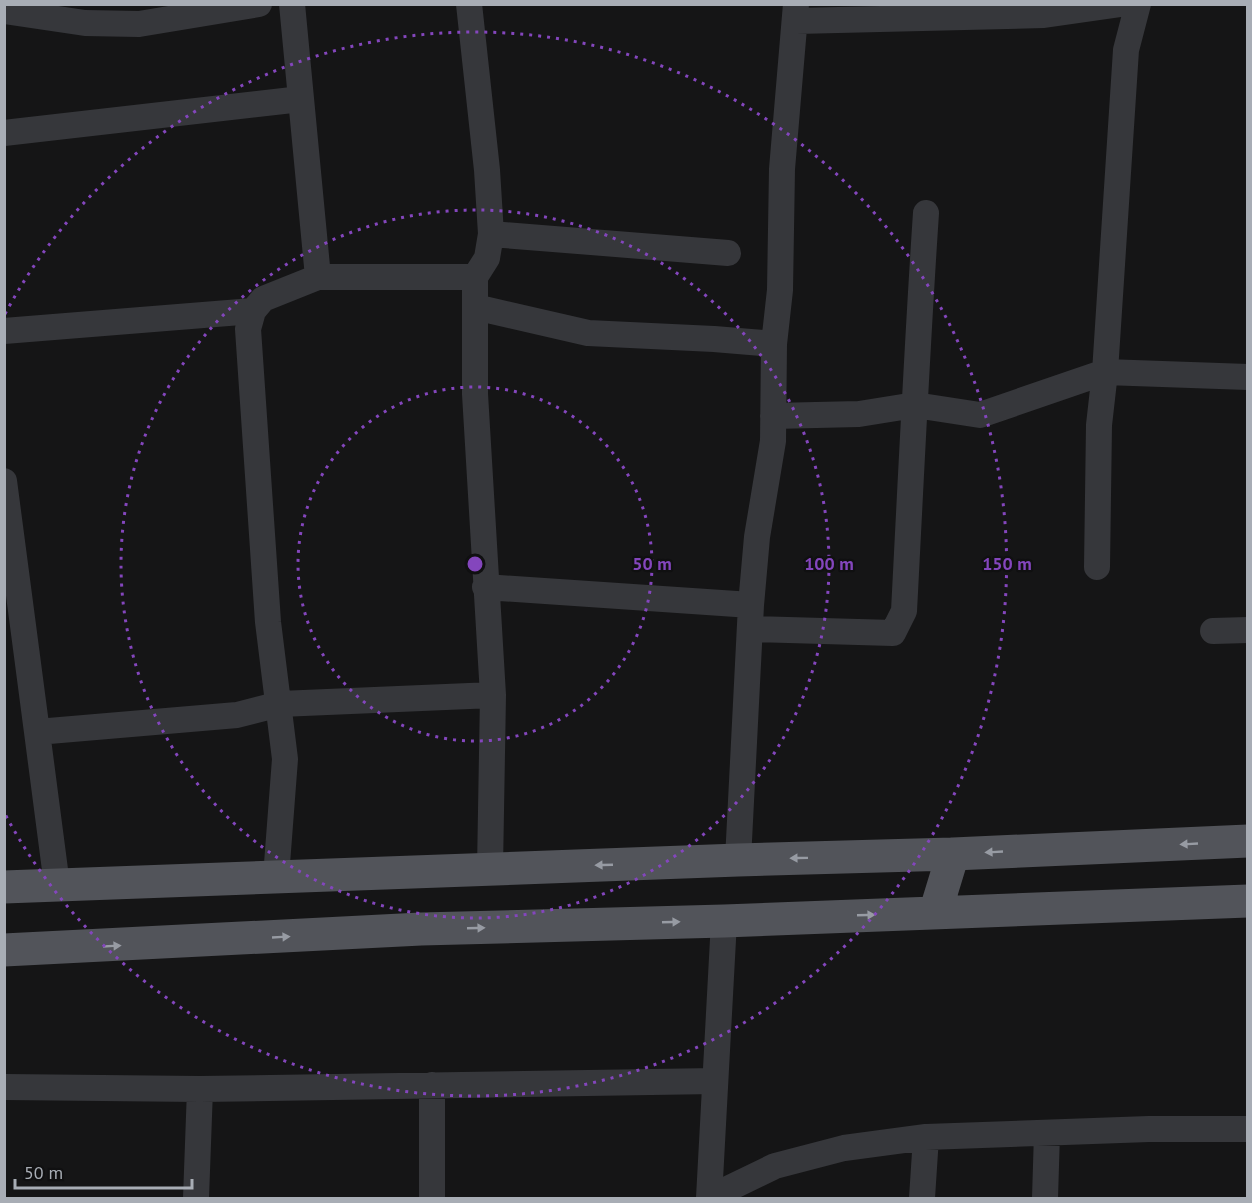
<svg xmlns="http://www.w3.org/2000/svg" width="1252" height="1203" font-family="'PT Sans',sans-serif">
<rect width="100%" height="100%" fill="#151516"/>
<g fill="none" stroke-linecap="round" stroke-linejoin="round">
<path stroke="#36373b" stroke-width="26" d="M292 4 318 277
M4 11 85 23 139 24 259 4
M796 21 1044 15 1121 4
M4 133 301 99
M491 234 728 253
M475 277V394L493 695 490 869
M475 307 588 333 714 339 774 344
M4 331 253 311
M773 416 859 414 915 405 980 415 1105 372 1248 377
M4 481 37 732
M1097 567 1099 425 1105 372 1126 50 1138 4
M485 587 751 605
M750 629 893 633 904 611C911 478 917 346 926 213
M1213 631 1248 630
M738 860 751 605 757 537 773 441 774 344 780 290 782 169 796 4
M276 877 285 759 268 622 248 329 253 311 263 299 318 277H475L487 258 491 234 487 170 469 4
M57 885 37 732 237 715 280 704 493 695
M4 1087 200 1089 715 1081
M196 1198 200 1089
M432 1198V1085
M709 1198 775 1166 844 1148 926 1137 1149 1129H1248
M709 1198 724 921
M922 1198 926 1137
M1045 1198 1047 1133"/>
<path stroke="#52545a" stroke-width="33" d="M4 887 738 860 953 854 1248 841
M935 913 953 854
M4 950 421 929 724 921 1248 901"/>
</g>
<defs><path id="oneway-solid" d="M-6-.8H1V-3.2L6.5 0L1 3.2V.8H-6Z" transform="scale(1.5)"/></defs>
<g fill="#979ba3">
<use href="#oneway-solid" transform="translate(1189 844) rotate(177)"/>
<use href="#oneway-solid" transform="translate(994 852) rotate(177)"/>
<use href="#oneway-solid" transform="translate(799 858) rotate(179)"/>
<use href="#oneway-solid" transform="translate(604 865) rotate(178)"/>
<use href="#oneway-solid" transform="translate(866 915) rotate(-2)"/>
<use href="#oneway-solid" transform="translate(671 922) rotate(-2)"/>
<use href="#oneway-solid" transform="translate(476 928) rotate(-2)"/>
<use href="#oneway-solid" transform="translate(281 937) rotate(-3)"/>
<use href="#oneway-solid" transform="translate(112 946) rotate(-3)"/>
</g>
<g fill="none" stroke="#8446bd" stroke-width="3" stroke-dasharray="3 6">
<circle cx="475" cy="564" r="177"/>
<circle cx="475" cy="564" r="354"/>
<path d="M5 314A532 532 0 1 1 5 814"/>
</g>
<circle cx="475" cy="564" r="9" fill="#8446bd" stroke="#101011" stroke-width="3"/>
<g font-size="18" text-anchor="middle" font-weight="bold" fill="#8446bd" stroke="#101011" stroke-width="4.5" stroke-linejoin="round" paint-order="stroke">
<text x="652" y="570">50 m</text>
<text x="829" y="570">100 m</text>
<text x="1007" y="570">150 m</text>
</g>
<rect width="1252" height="1203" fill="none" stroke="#a8adb5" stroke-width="12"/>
<path d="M15 1179v9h177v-9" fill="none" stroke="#a8adb5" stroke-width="3"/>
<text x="24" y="1179" font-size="18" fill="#a8adb5" stroke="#101011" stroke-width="4.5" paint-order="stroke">50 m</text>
</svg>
